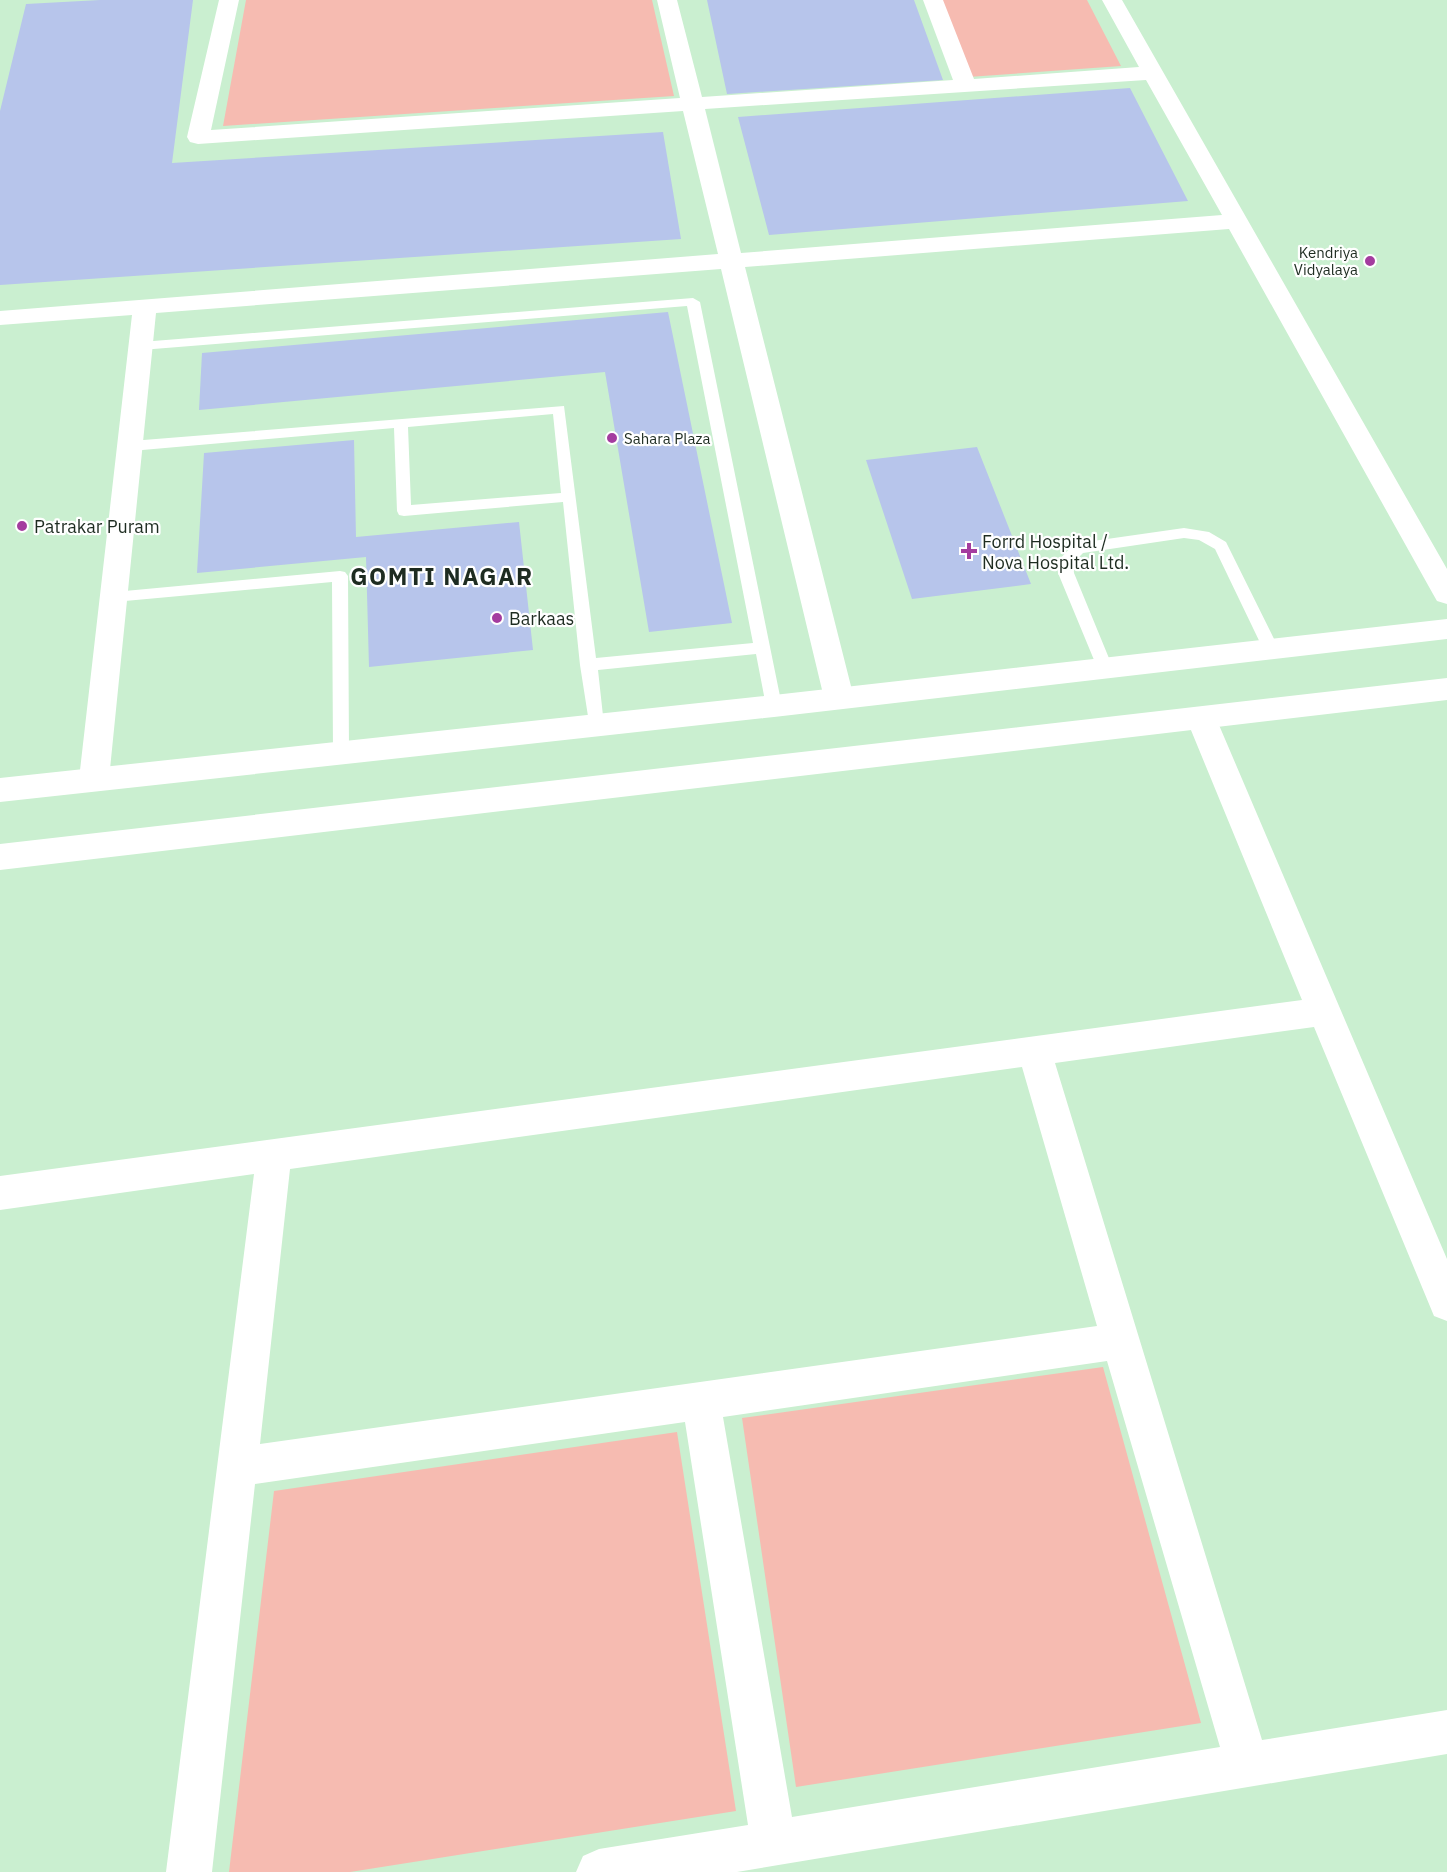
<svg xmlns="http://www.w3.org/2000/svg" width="1447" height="1872" font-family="'IBM Plex Sans',sans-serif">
<rect width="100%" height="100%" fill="#caefd0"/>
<path fill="#f6bbb1" d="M246 0H652L674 96 223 126Z
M935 0H1087L1121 66 968 77Z
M1103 1367 1201 1723 796 1787 742 1418Z
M677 1432 736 1811 350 1872H229L274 1491Z"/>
<path fill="#b7c5eb" d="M100 0H193L172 163 663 132 681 239 0 285V111L26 4Z
M707 0H914L943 80 727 94Z
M1130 88 1188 201 769 235 738 117Z
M668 312 732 623 649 632 605 372 199 410 202 353Z
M354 440 356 537 519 522 533 650 369 667 366 557 197 573 204 453Z
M977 447 1031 584 912 599 866 460Z"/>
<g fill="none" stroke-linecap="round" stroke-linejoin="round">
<path fill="#fff" fill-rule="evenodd" d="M693 298 700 302 782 706 780 710H768L766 706 756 654 598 670 604 725 602 729H590L580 665 563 502 404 516 399 515 397 511 394 428 131 451 124 446 131 441 564 406 596 658 753 643 687 306 141 350 134 346 141 342ZM553 414 561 493 411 505 408 427Z
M1184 528 1209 532 1226 542 1279 649 1277 653H1265L1215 549 1199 540 1184 538 1083 553 1073 563 1074 573 1113 668 1111 672H1099L1058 573 1057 562 1074 544 1079 543Z
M340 571 345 572 348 576 349 752 347 756 341 758 335 756 333 752 332 582 114 602 109 601 106 597 109 593 114 592Z"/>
<path fill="#fff" fill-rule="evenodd" d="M219 0H239L211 130 680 98 657 0H677L702 97 953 80 923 0H943L974 79 1139 67 1102 0H1122L1447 569V604L1437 601 1433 594 1229 229 745 267 854 698 850 706 839 709 828 706 824 698 721 269 156 313 109 779 105 787 94 791 83 787 79 779 132 315 0 325V311L718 254 683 111 198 144 190 142 187 137ZM1146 80 1222 215 741 253 705 109Z
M1201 707 1212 710 1216 718 1447 1259V1321L1434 1316 1314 1027 1055 1063 1262 1740 1447 1710V1754L737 1872H576L583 1856 599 1849 748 1825 685 1422 255 1484 212 1872H166L254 1174 0 1210V1176L1302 1000 1186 718 1190 710ZM1022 1067 1097 1326 260 1444 290 1169ZM1107 1361 1220 1747 792 1817 723 1417Z"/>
<path fill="#fff" fill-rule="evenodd" d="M1447 619V639L774 717 0 802V778L774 695Z
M1447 678V700L0 870V844Z"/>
</g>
<g fill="#a43c9f" stroke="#fff" stroke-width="2">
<circle cx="1370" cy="261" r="6"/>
<circle cx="612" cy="438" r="6"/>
<circle cx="22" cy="526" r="6"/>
<path d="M966 542h6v6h6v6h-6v6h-6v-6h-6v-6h6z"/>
<circle cx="497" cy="618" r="6"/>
</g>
<g text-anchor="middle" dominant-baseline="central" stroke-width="4.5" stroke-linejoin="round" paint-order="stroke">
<g font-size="15" fill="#1e2c21" stroke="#fff" text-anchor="end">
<text x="1358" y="252">Kendriya<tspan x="1358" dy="17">Vidyalaya</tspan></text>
<text x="624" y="438" text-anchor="start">Sahara Plaza</text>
</g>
<g font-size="18" fill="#1e2c21" stroke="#fff" text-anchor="start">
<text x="34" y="526">Patrakar Puram</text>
<text x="982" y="541">Forrd Hospital /<tspan x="982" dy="21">Nova Hospital Ltd.</tspan></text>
<text x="509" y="618">Barkaas</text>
</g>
<g font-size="24" font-weight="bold" letter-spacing="1.5" fill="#1e2c21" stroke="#fff">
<text x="442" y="576">GOMTI NAGAR</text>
</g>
</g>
</svg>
